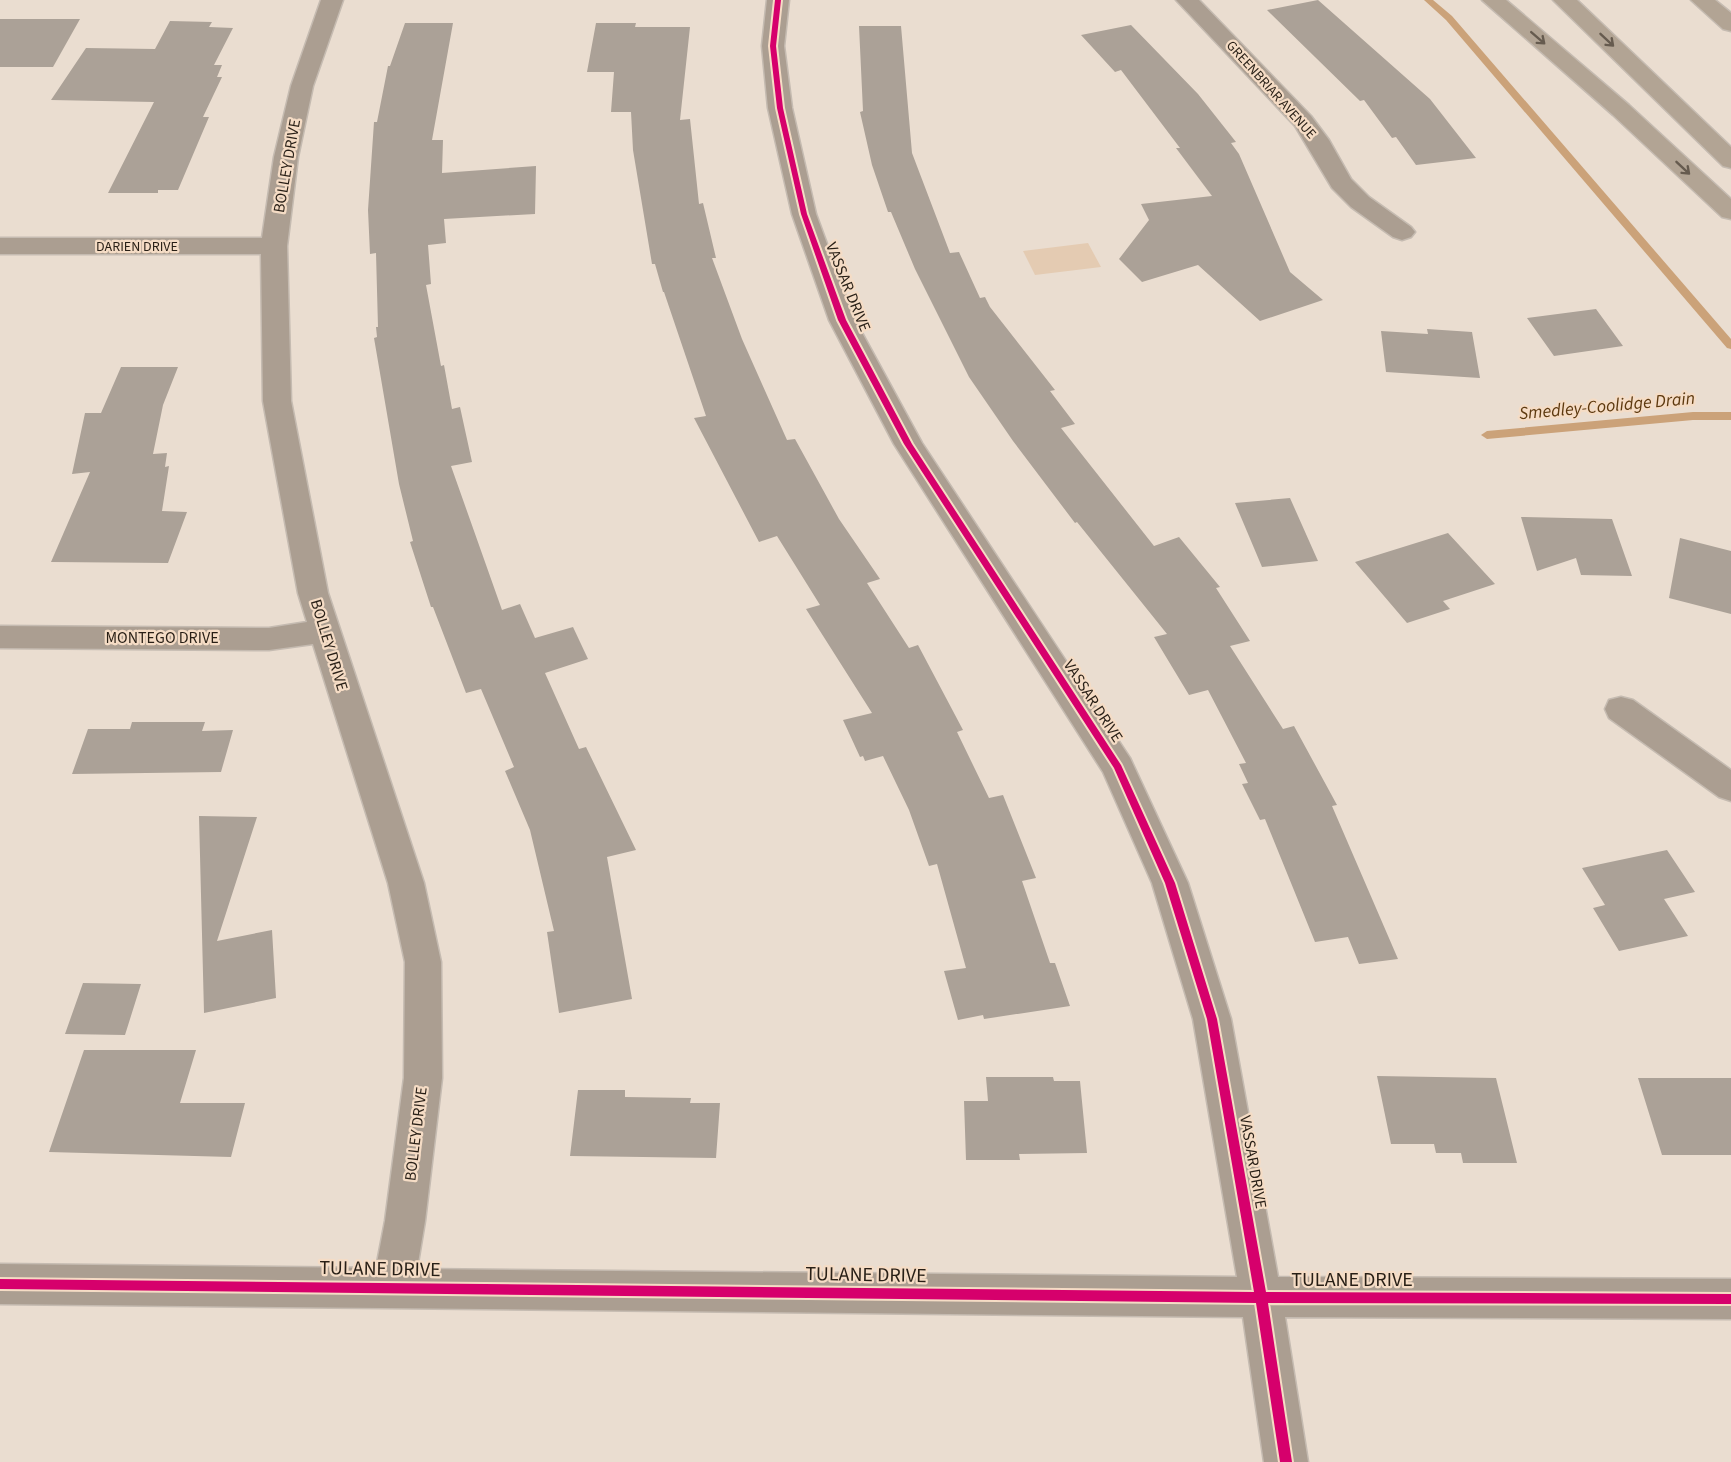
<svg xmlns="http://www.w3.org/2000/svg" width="1731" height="1462" font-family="'Source Sans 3',sans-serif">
<rect width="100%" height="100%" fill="#eaddd0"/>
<path fill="#e4cbb2" d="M1088 243 1101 267 1035 275 1023 251Z"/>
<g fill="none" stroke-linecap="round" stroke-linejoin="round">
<path fill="#cba279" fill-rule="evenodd" d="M1424 0H1433L1452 16 1731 339V349L1727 348 1446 20Z
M1693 412H1731V420H1693L1487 439 1481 435 1487 431Z"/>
</g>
<path fill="#aba197" d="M1318 0 1430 99 1476 158 1416 165 1396 137 1392 138 1364 100 1360 101 1267 10Z
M0 19H80L53 67H0Z
M170 21 212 22 209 27 233 28 214 65H222L217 77H222L203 117H209L178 190H158V193H108L154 102 51 100 86 48 155 49Z
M405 23H453L432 140H443L442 173 536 166 535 214 444 219 446 243 428 245 431 284 426 285 441 366 444 365 452 409 460 407 472 462 451 466 502 610 520 604 535 638 573 627 588 659 545 673 579 749 586 747 636 850 607 857 632 999 559 1013 547 932 554 931 530 830 505 771 514 767 481 689 466 693 433 607H431L410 542 413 541 399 484 374 338 377 337 376 327H378L376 253 370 254 368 210 374 122H377L388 66H390Z
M596 23H636L635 27H690L680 120 690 119 699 204 703 203 716 258H712L742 339 787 440 795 439 839 519 880 579 867 583 909 648 918 645 963 730 957 732 989 798 1003 795 1036 878 1022 881 1050 963H1055L1070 1006 984 1019 983 1015 958 1020 944 971 966 968 937 864 929 866 909 810 883 756 865 761 863 756 860 757 843 720 872 713 806 609 820 605 777 536 759 542 694 418 706 416 664 292H663L655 264H652L633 150 631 112H611L614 72H587Z
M1131 25 1198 94 1236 142 1231 143 1239 154 1290 272 1323 300 1260 321 1198 265 1142 282 1119 259 1149 220 1141 204 1212 196 1176 148H1180L1121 70 1115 72 1081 35Z
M859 26H901L912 153 950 253 959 252 980 298 985 297 990 307 1055 390 1050 391 1075 424 1061 428 1154 546 1179 537 1220 587 1216 588 1250 641 1230 646 1283 729 1294 726 1337 805 1332 806 1398 959 1359 964 1348 937 1315 942 1265 819 1260 820 1242 784 1248 783 1239 764 1246 763 1208 690 1189 695 1154 637 1167 634 1077 522 1075 523 1013 441 969 377 915 269 891 212H888L872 165 860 112 863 111Z
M1596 309 1623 346 1554 356 1527 318Z
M1427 329 1472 332 1480 378 1386 372 1381 331 1428 334Z
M121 367H178L163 405 153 454 167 453 165 467 169 466 162 511 187 512 168 563 51 562 90 472 72 474 85 413H101Z
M1290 498 1318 561 1262 567 1235 503Z
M1521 517 1612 519 1632 576 1581 575 1576 558 1537 571Z
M1448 533 1495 584 1443 601 1450 609 1407 623 1355 562Z
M1680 538 1731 551V614L1669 598Z
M132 722H205L202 731 233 730 221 772 72 774 88 729H130Z
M199 816 257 817 217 941 272 930 276 998 204 1013Z
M1667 850 1695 892 1664 899 1688 936 1619 951 1593 908 1605 905 1582 868Z
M83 983 141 984 125 1035 65 1034Z
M84 1050H196L180 1103H245L231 1157 49 1152Z
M1377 1076 1496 1078 1517 1163H1463L1461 1153H1436L1434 1144H1391Z
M986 1077H1053L1054 1081H1080L1087 1153 1019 1154 1020 1160H966L964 1101H988Z
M1638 1078H1731V1155H1662Z
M578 1090H625V1097L691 1098 690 1103H720L716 1158 570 1156Z"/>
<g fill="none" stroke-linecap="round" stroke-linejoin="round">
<g stroke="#c5bbb1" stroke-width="3">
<path id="minor" d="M321 0H343L313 86 298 157 287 246 291 401 328 593 424 883 441 962 442 1078 425 1221 417 1269 1237 1277 1193 1019 1152 883 1103 772 894 444 829 320 792 214 768 108 762 46 767 0H789L784 46 792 108 816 214 855 320 922 443 1130 758 1188 883 1231 1019 1278 1277 1731 1279V1319L1285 1317 1308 1462H1264L1243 1317 0 1304V1264L376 1268 385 1221 404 1078 405 962 388 883 313 644 269 650 0 648V626L269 628 307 622 298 593 263 401 261 254H0V238H262L274 157 291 86Z
M1176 0H1199L1311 116 1329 140 1351 179 1369 197 1411 227 1415 232 1411 237 1402 240 1393 237 1351 207 1332 188 1295 126Z
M1621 697 1633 700 1731 770V801L1719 797 1609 718 1605 709 1609 700Z"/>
</g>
<g stroke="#c5bbb1" stroke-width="3">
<path id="motorway" d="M1482 0H1506L1629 105 1731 199V219L1722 217 1613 115Z
M1553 0H1577L1731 147V168L1723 166Z
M1691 0H1715L1731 13V31L1723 29Z"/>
</g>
<use href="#minor" fill="#ab9e91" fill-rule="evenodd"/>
<use href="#motorway" fill="#b2a494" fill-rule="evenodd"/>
<g stroke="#f5dcc5" stroke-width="4">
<path id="cycleway" d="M775 0H781L776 46 783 108 807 214 846 320 912 444 1121 765 1175 883 1217 1019 1266 1292 1731 1294V1304L1268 1303 1292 1462H1280L1256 1303 0 1289V1279L1254 1292 1207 1019 1165 883 1114 768 904 444 838 320 801 214 777 108 770 46Z"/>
</g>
<use href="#cycleway" fill="#d6006c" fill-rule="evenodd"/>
</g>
<defs><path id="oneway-shaft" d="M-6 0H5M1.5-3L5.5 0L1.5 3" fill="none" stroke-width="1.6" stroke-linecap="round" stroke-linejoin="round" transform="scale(1.5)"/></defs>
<g stroke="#665b4f">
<use href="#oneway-shaft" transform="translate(1538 38) rotate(41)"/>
<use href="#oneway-shaft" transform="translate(1607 40) rotate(43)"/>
<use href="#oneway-shaft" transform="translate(1683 168) rotate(43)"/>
</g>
<g text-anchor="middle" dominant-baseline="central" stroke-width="4.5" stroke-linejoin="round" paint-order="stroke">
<g font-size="14" fill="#281f16" stroke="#f5dcc5">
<text transform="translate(1271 90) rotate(48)">GREENBRIAR AVENUE</text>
<text x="137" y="247">DARIEN DRIVE</text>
</g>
<g font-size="16" fill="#281f16" stroke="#f5dcc5">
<text transform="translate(287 166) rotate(-80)">BOLLEY DRIVE</text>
<text transform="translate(848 287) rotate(68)">VASSAR DRIVE</text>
<text x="162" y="638">MONTEGO DRIVE</text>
<text transform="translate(329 645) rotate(73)">BOLLEY DRIVE</text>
<text transform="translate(1093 701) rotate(57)">VASSAR DRIVE</text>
<text transform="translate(416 1134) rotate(-83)">BOLLEY DRIVE</text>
<text transform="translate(1253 1162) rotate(80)">VASSAR DRIVE</text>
</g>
<g font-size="18" font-style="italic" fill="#5d390f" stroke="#f5dcc5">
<text transform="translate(1607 406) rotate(-5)">Smedley-Coolidge Drain</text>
</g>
<g font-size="20" fill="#281f16" stroke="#f5dcc5">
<text transform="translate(380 1269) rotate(1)">TULANE DRIVE</text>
<text transform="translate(866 1275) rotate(1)">TULANE DRIVE</text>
<text x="1352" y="1280">TULANE DRIVE</text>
</g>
</g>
</svg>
